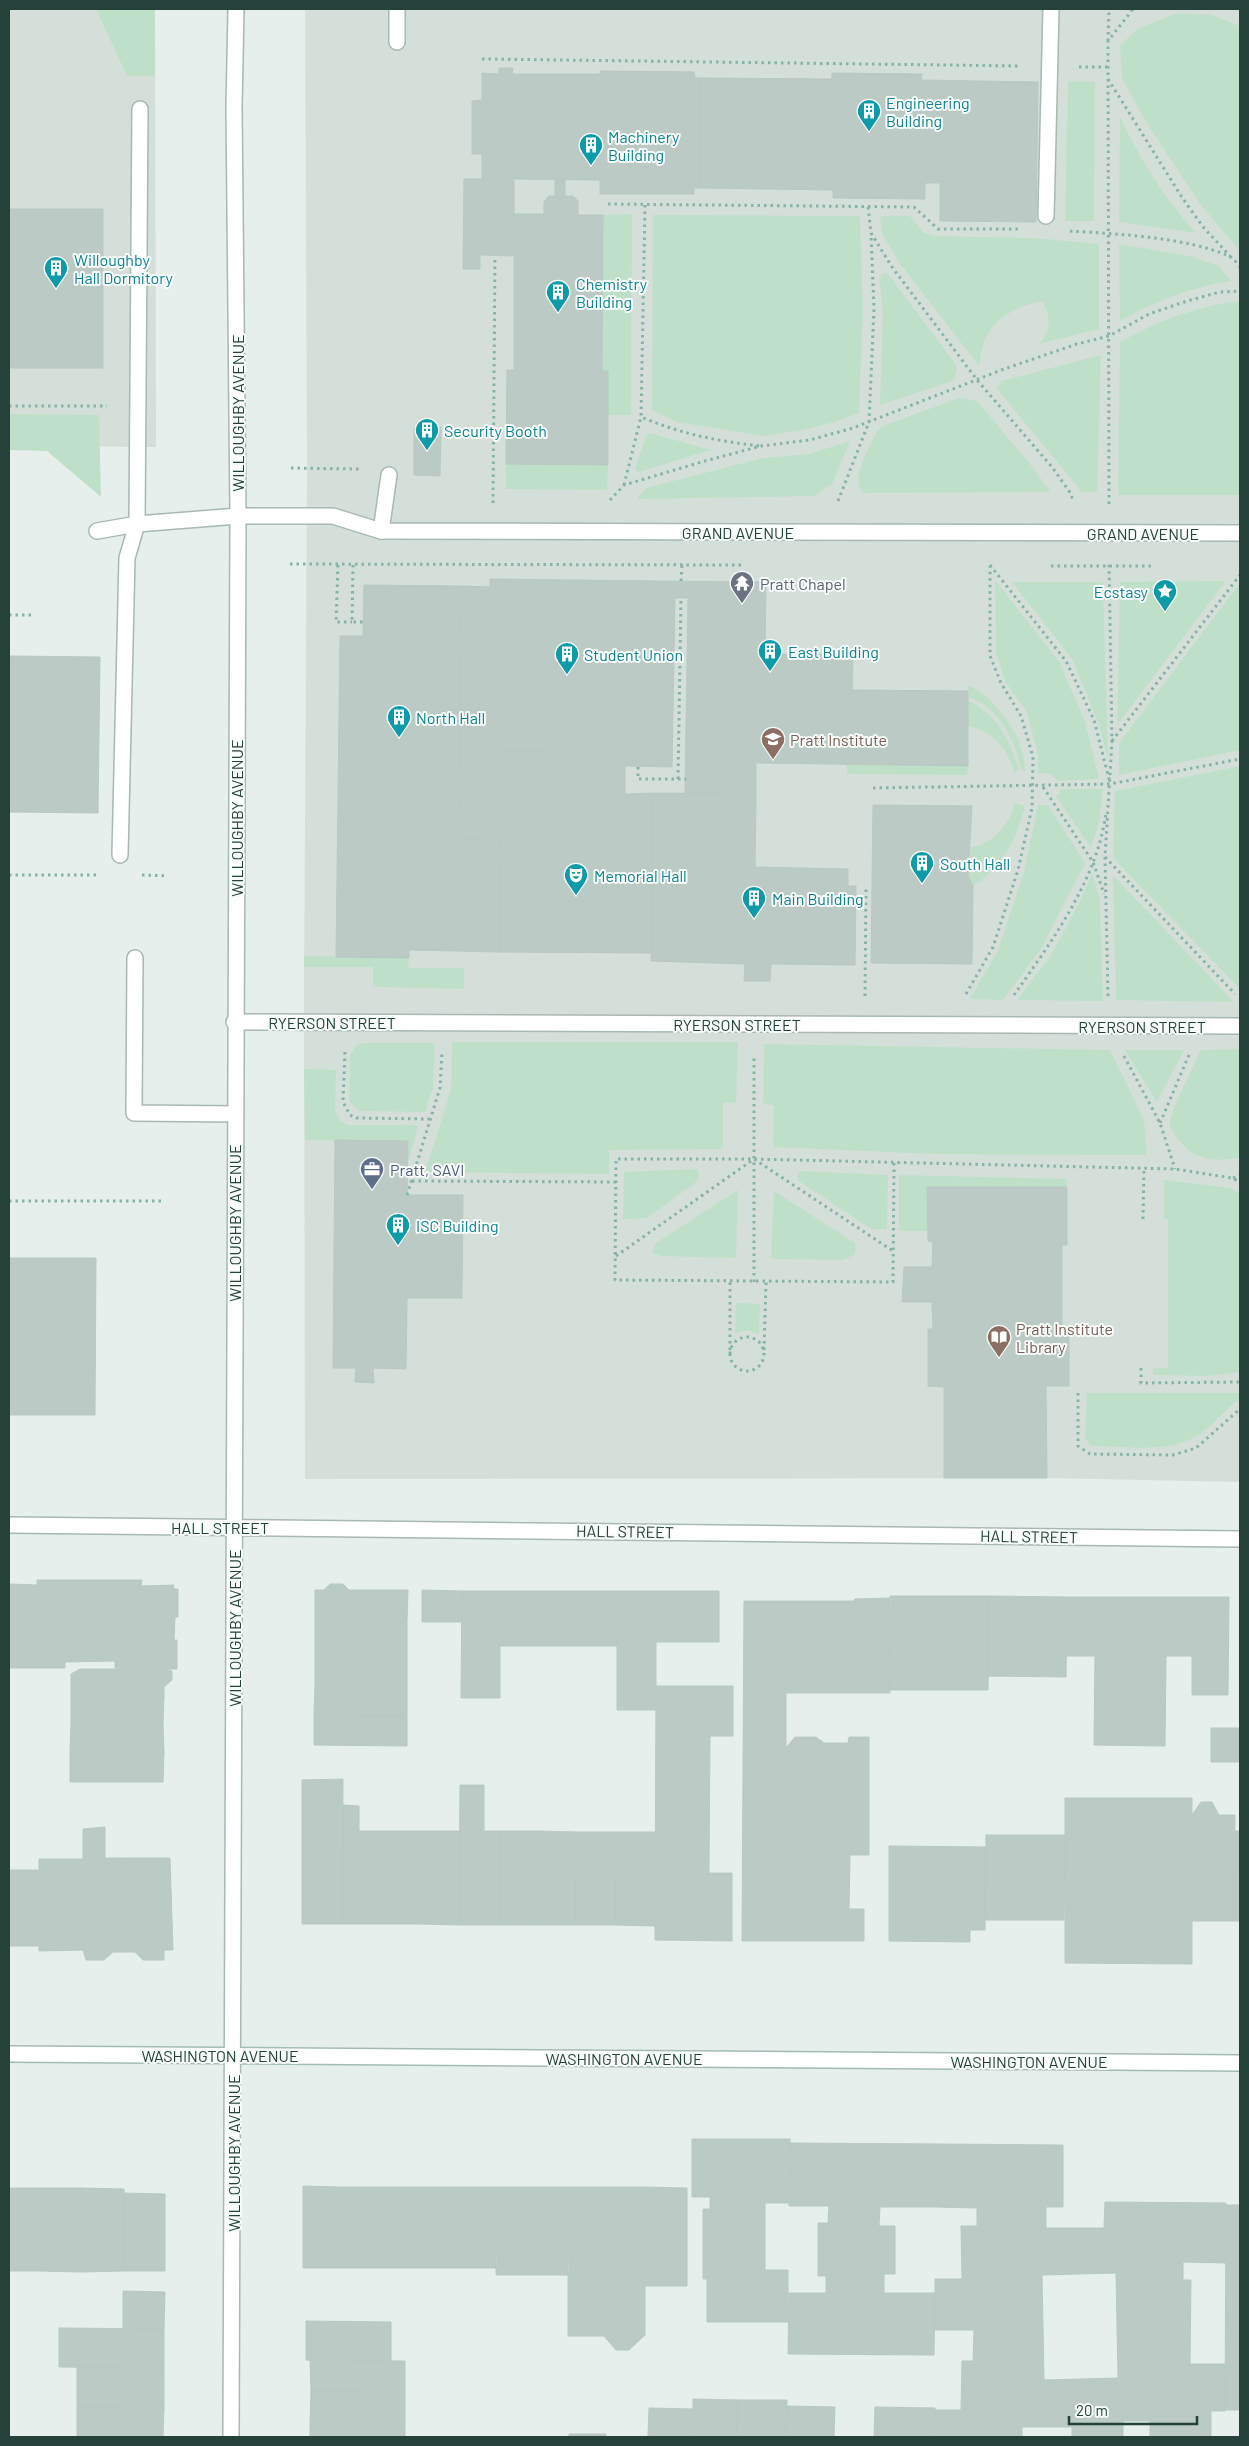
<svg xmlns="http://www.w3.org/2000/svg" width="1249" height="2446" font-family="Barlow,sans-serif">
<rect width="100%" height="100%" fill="#e6efeb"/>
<path fill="#d4dfda" d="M9 9H155L156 447 9 446Z
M305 9H1240V1482L1047 1478 305 1479 304 996 307 469Z"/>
<path fill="#bfe0c8" d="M96 9H155V76H127Z
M1178 13 1212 15 1240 26V251L1201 205 1148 125 1122 79 1120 45 1139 28Z
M1068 81 1095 82 1094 221H1065Z
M1120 117C1140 160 1165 198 1196 233L1119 222Z
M632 214 631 415H608V371H602L603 215Z
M653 215 860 216 863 311 859 413 835 422 803 430 763 436 676 422 652 410Z
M880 216H910L924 233 936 236 1034 238 1099 244V329L1039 344C1051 329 1051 318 1043 302 1026 302 998 316 989 332 982 342 981 355 979 366L901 265 882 234Z
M1119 244 1190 256 1219 266 1231 281C1191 287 1155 301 1120 321Z
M883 273 888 274 954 362 957 369 955 378 950 382 880 405 883 311 879 278Z
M1240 301V495H1118L1120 342C1157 321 1197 306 1240 301Z
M1101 355 1097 492H1082L997 389 1002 381Z
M959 398 977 401 1030 464 1051 492 865 493C847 483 871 445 877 431L883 426Z
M9 414 99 415 101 497 47 451 9 450Z
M650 433 711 450 638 472 635 469 646 435Z
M850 441 832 484 815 496 637 499 646 488 763 458 809 454Z
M506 464 608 465 607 490 506 489Z
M995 580 1060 663 1085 722 1099 779 1057 781C1051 773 1048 772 1038 774V755L1027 712 1005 681 996 652Z
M1226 581 1117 725 1120 582Z
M1012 582H1103L1108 759 1099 724 1072 659Z
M1240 583V750L1119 775V743Z
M968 686C985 687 1012 725 1018 739 1022 749 1024 759 1025 770H1021C1017 744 998 705 969 698Z
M968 701C996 711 1012 744 1019 770L1014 772C1008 748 991 731 968 726Z
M847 764 968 766 967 775 847 774Z
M1240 766V989L1113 858 1115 791Z
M1060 789H1103L1099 823 1091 848 1056 796 1060 794Z
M1015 803 1025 806C1017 839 1002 867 973 886L968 876 971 847C994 844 1009 824 1015 803Z
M1038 805H1048L1085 863 1041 949 1003 1000 970 999 998 950 1024 872Z
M1092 874 1100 899 1103 1001 1017 1000 1050 957 1077 907Z
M1113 875 1234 1002 1116 1000Z
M304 956 409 958 408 968H464V989L377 987 373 984V967H304Z
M452 1042H738L736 1103 723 1102V1149L609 1150V1174L425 1172 451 1090Z
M363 1043H435L433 1088 425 1112 359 1111 349 1101 350 1056 356 1045Z
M764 1044 1110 1050 1144 1120 1147 1155 934 1154 773 1147 774 1105 763 1104Z
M1240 1049V1157C1207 1165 1183 1155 1169 1124L1174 1107 1201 1050Z
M1125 1050H1184L1157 1102Z
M304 1069 336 1070 335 1110 341 1122 349 1125H418L408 1164V1141L305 1140Z
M698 1169 699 1177 695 1183 647 1218 623 1219 624 1172Z
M800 1171 888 1175 887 1229H871L799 1181 797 1176Z
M899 1175 1067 1179V1187H927V1231H899Z
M1164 1180 1230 1188 1240 1193V1372L1208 1376 1153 1375V1368H1168V1219H1164Z
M738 1190 736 1258 660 1256 652 1252 656 1243Z
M774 1191 855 1243V1254L844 1260 771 1259Z
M736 1303 760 1304 759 1334 747 1330 735 1333Z
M1087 1393H1240V1399C1226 1408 1216 1422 1203 1432 1172 1455 1127 1446 1091 1446L1085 1438Z"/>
<path fill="#bbcac4" stroke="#b8c9c2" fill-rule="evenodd" d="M499 68H513L512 74H600V71L694 72 695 78H701L699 188H694V194H600V180L514 179V256L480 255V269H463L464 179H482V154H472V101L482 100V73L499 74Z
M832 73 922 74 921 80 1038 82 1036 222 940 221V183H925V199L833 198V190L699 188 701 78 832 79Z
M555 179H565V196H573L578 201V215H603L602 371H608V465L506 464 507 370H514V214H544V202L549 196H555Z
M9 209H103V368H9Z
M441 427 440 476 414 475V428Z
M490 579 657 581V598H675L672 767 625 766V752L501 751V840L459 839 461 586 490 587Z
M657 581 766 582 765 654 853 655 852 690 968 691V766L756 763V794L685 793 688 598H657Z
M364 585 461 586 459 839 501 840 500 952 409 950V958L336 957 340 636H363Z
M9 656 100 657 98 813 9 812Z
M501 751 625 752V794L653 793 651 953 500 952Z
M653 793 756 794 755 867 848 869V886H856L855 965 771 964 770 981H744L745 964 651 961Z
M873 805 972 806 968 876 973 886 972 964 871 963Z
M335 1140 408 1141 407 1195H463L462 1298H407L406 1369 373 1368 374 1383 355 1382 356 1368H333Z
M927 1187H1067V1245H1062V1330L1069 1331V1386H1046L1047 1478H944V1387L928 1386V1329H933L932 1302H902L904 1267H932L933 1242 928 1241Z
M9 1258H96L95 1415H9Z
M37 1580H142L141 1586 174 1585 173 1589H178V1617H175L174 1640H177V1669L115 1668V1661L65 1662V1668H9V1584L37 1585Z
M330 1584H343L349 1590H408L407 1621H315V1590H324Z
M422 1590 462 1591V1622H422Z
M462 1591H500V1698H461Z
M500 1591H540V1646H500Z
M540 1591H617V1646H540Z
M617 1591H656V1710H617Z
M656 1591H719V1642H656Z
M890 1596H989L988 1690H890Z
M989 1596 1067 1597 1066 1677 988 1676Z
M1067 1597H1192V1656H1166L1165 1746 1094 1745 1095 1656H1067Z
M1192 1597H1229L1228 1695H1192Z
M891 1598 890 1693H786V1748L795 1737H816L824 1743H848L849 1737H869V1855H850L849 1909H864V1941H742L744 1601H854L855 1599Z
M315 1621H407V1653H315Z
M315 1653H407V1685H315Z
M80 1669H164L172 1671V1680L164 1687V1698H71V1674Z
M315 1685H407V1716L314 1715Z
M656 1686H733V1736H710L709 1873H732V1941L655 1940Z
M71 1698H164L163 1724H71Z
M314 1715 407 1716V1746L314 1745Z
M71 1724H163L164 1753H70Z
M1211 1728H1236V1762H1211Z
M1236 1728H1240V1762H1236Z
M70 1753H164L163 1782H70Z
M343 1779 342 1924H302V1780Z
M460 1785H484V1831H500L499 1925H459Z
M1065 1798H1192V1964L1065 1963Z
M1201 1802H1212L1219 1815H1235L1234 1921H1192V1815Z
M343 1805 359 1806V1831H382V1924H342Z
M105 1827V1858H123V1952H113L104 1960H86L83 1950V1829Z
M382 1831H420V1924H382Z
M420 1831H460L459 1925 420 1924Z
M500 1831H538V1925H499Z
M538 1831 576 1832 575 1925H538Z
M1235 1831H1240V1921H1234Z
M576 1832H616L615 1925H575Z
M616 1832H655V1926L615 1925Z
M986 1835H1065L1064 1920H985Z
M889 1846 986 1847 985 1930H970V1942L889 1941Z
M123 1858H170L173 1950H164V1960H143L135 1952H123Z
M39 1859H83V1950L39 1951Z
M9 1870H39V1946H9Z
M692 2139H790V2203H765V2270H788V2322H707V2279H703V2209H710V2197H692Z
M790 2143 936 2144V2207H880L879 2226H895V2274H884V2293H935L934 2355 788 2354 789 2293H826V2276H818V2223H828L829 2206H789Z
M936 2144 1063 2145V2207H1046V2228H1104L1105 2202 1226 2203V2263L1183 2262V2280H1191L1190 2364H1225V2411H1211V2437H1150V2421H1123V2437H1072V2427H1022V2437H935V2410H961L962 2361H973L974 2330H935V2279H962L961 2226H977V2208L936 2207ZM1116 2273 1118 2378 1044 2380 1042 2275Z
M303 2186 339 2187V2268H303Z
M339 2187H380V2268H339Z
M380 2187H419V2268H380Z
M419 2187H458V2268H419Z
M458 2187H496L497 2268H458Z
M496 2187H533V2275H496Z
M533 2187H568L569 2275H533Z
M568 2187H604V2336H568Z
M604 2187H645V2335L629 2350H616L604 2336Z
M645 2187 687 2188V2286H645Z
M9 2188H39V2271H9Z
M39 2188H81V2272L39 2271Z
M81 2188 124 2189 123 2271 81 2272Z
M124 2193 165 2194V2271H123Z
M1226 2205H1240V2410H1225Z
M123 2291 165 2292 164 2329 123 2328Z
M306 2321 391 2322V2361L306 2360Z
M59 2328 164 2329V2368L59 2367Z
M310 2360 405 2361V2392L311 2391Z
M77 2367 164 2368V2408L77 2407Z
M311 2391 405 2392V2427L310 2426Z
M693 2399 738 2400 737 2437H693Z
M738 2400H787L786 2437H737Z
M787 2406 835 2407 834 2437H786Z
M77 2407 164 2408 163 2437H77Z
M875 2407 935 2408V2437H874Z
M649 2408 693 2409V2437H648Z
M310 2426 405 2427V2437H310Z
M569 2434H606V2437H569Z"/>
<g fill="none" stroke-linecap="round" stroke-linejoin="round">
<g stroke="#a8b8b2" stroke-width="18">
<path id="service" d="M397 42V9
M1046 216 1051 9
M389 475 381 531 1240 533
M97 531 137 524 238 516
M120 855 127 558 137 524 140 109
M135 958 134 1113 234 1114
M234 1022 1240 1026"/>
</g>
<g stroke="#a8b8b2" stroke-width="18">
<path id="minor" d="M238 516H333L381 531
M9 1525 1240 1539
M231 2437 238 516 234 107 236 9"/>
</g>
<g stroke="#a4bbb3" stroke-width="18">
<path id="secondary" d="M9 2054 1240 2063"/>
</g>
<path stroke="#86b3a5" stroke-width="3" stroke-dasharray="2.5 4" stroke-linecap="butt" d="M1108 41 1109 9
M482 59 1020 66
M1079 67H1108
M1108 79 1183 199 1204 228 1230 256
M608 204 914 207 938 229H1019
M645 205 641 417C682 434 716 441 760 446
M868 207 871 233 892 267 977 380 1052 467 1069 491 1074 502
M1070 231C1118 234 1185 237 1229 256 1233 258 1237 263 1240 267
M9 406H107
M291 468 359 469
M624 485 641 417
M610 500 624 485 705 461 761 446 810 440 853 428 1004 369 1077 344 1109 336 1149 314 1187 301 1220 292 1240 291
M838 501 869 422 874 309 871 234
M493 503 495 256
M1109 504 1108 41 1133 9
M290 564 742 565
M338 565 336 622H352
M353 565 352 622H363
M990 565 1066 661 1094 720 1109 779
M1051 566H1152
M681 581 682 565
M9 615H33
M1112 741 1240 575
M638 767V779H678L681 598
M678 779H686
M1043 787 1093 862 1104 894
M873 788 1110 784 1240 759
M1105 857 1235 994
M9 875H98
M142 875 168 876
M966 994 993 947 1018 870 1032 808 1033 757 1021 716 1001 683 990 656V566
M1014 995C1052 941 1097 880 1106 813
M865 996 866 886
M1108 996 1105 857 1112 741 1109 562
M345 1052 343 1102 350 1115 356 1118 430 1119
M1124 1056 1160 1123 1175 1169
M1160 1123 1189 1055
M894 1163 893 1282 615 1280 616 1159H754L1175 1169 1232 1178 1240 1182
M1233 1178 1240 1175
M412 1181 616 1182
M407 1195 440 1088 442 1053
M9 1201H164
M1143 1219 1144 1168
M616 1256 754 1159 893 1251
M754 1282V1055
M730 1354a17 17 0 1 1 34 0a17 17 0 1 1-34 0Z
M730 1350V1282
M764 1350 766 1282
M1141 1368V1383L1240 1382
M1078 1393V1446L1090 1454 1173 1455 1196 1448 1240 1409"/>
<use href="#service" stroke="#fff" stroke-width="15"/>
<use href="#minor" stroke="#fff" stroke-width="15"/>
<use href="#secondary" stroke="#fff" stroke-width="15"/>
</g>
<defs>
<g id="building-pin" transform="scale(1.25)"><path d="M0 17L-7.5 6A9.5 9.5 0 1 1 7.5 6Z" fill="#0f9aa8" stroke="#f7fbf9"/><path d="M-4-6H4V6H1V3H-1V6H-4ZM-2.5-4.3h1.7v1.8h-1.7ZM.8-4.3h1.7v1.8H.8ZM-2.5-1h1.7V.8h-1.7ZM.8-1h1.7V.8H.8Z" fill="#fff"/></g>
<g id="temple-pin" transform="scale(1.25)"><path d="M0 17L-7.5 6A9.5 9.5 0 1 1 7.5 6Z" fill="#6b7280" stroke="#f7fbf9"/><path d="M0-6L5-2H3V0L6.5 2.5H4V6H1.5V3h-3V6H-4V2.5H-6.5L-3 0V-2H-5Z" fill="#fff"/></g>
<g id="sight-pin" transform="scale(1.25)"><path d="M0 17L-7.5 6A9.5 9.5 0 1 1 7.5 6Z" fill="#0f9aa8" stroke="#f7fbf9"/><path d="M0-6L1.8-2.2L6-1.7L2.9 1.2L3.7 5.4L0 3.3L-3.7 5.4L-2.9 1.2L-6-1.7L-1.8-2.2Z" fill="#fff"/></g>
<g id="university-pin" transform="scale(1.25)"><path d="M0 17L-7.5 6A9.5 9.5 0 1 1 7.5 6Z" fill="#8d6e63" stroke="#f7fbf9"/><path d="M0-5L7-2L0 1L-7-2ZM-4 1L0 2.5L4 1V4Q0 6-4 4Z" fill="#fff"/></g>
<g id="theatre-pin" transform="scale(1.25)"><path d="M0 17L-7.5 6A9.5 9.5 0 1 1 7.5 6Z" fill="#0f9aa8" stroke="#f7fbf9"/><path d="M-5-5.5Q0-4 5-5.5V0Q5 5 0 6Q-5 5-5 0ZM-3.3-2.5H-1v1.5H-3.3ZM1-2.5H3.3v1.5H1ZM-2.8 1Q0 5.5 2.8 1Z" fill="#fff"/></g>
<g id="office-pin" transform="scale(1.25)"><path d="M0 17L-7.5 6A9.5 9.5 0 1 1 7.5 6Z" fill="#5c6f8a" stroke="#f7fbf9"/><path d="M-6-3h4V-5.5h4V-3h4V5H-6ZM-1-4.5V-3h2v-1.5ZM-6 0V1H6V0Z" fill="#fff"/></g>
<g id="library-pin" transform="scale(1.25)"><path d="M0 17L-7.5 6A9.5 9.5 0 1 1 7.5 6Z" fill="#8d6e63" stroke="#f7fbf9"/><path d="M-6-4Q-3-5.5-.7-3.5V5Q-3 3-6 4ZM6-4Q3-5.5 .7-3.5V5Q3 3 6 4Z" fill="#fff"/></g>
</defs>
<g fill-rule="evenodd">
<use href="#building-pin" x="869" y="111"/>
<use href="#building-pin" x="591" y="145"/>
<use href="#building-pin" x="56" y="268"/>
<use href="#building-pin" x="558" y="292"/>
<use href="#building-pin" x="427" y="430"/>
<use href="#temple-pin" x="742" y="583"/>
<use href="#sight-pin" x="1165" y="591"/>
<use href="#building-pin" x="770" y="651"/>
<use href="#building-pin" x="567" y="654"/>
<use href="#building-pin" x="399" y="717"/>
<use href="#university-pin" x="773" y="739"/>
<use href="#building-pin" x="922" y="863"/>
<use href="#theatre-pin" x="576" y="875"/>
<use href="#building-pin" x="754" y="898"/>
<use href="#office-pin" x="372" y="1169"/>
<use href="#building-pin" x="398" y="1225"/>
<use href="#library-pin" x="999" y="1337"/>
</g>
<g text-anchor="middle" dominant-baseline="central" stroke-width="4" stroke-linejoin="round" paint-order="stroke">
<g font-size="16" fill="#0d838f" stroke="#f7fbf9" text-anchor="start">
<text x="886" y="102">Engineering<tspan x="886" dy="18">Building</tspan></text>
<text x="608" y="136">Machinery<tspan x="608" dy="18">Building</tspan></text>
<text x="74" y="259">Willoughby<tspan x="74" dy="18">Hall Dormitory</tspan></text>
<text x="576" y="283">Chemistry<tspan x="576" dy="18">Building</tspan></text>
<text x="444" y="430">Security Booth</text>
<text x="1148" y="591" text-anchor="end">Ecstasy</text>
<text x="788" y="651">East Building</text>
<text x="584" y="654">Student Union</text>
<text x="416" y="717">North Hall</text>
<text x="940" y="863">South Hall</text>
<text x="594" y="875">Memorial Hall</text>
<text x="772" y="898">Main Building</text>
<text x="416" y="1225">ISC Building</text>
</g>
<g font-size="16" fill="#24423a" stroke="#f7fbf9">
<text transform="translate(237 413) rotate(-90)">WILLOUGHBY AVENUE</text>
<text x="738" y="532">GRAND AVENUE</text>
<text x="1143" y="533">GRAND AVENUE</text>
<text transform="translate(236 818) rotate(-90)">WILLOUGHBY AVENUE</text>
<text x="332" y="1022">RYERSON STREET</text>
<text x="737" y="1024">RYERSON STREET</text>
<text x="1142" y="1026">RYERSON STREET</text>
<text transform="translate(234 1223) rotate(-90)">WILLOUGHBY AVENUE</text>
<text x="220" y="1527">HALL STREET</text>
<text transform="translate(625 1531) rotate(1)">HALL STREET</text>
<text transform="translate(1029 1536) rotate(1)">HALL STREET</text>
<text transform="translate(234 1628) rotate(-90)">WILLOUGHBY AVENUE</text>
<text x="220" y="2055">WASHINGTON AVENUE</text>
<text x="624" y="2058">WASHINGTON AVENUE</text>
<text x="1029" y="2061">WASHINGTON AVENUE</text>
<text transform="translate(233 2153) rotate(-90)">WILLOUGHBY AVENUE</text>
</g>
<g font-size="16" fill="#5b616d" stroke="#f7fbf9" text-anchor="start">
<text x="760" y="583">Pratt Chapel</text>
</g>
<g font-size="16" fill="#785e54" stroke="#f7fbf9" text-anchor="start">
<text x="790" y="739">Pratt Institute</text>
<text x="1016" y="1328">Pratt Institute<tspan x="1016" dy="18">Library</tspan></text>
</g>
<g font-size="16" fill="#4e5e75" stroke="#f7fbf9" text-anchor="start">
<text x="390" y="1169">Pratt, SAVI</text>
</g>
</g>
<rect width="1249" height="2446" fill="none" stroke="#24423a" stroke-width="20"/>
<path d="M1069 2416v8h128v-8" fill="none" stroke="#24423a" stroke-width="2.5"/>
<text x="1076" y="2416" font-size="15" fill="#24423a" stroke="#f7fbf9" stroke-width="4" paint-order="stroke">20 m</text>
</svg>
